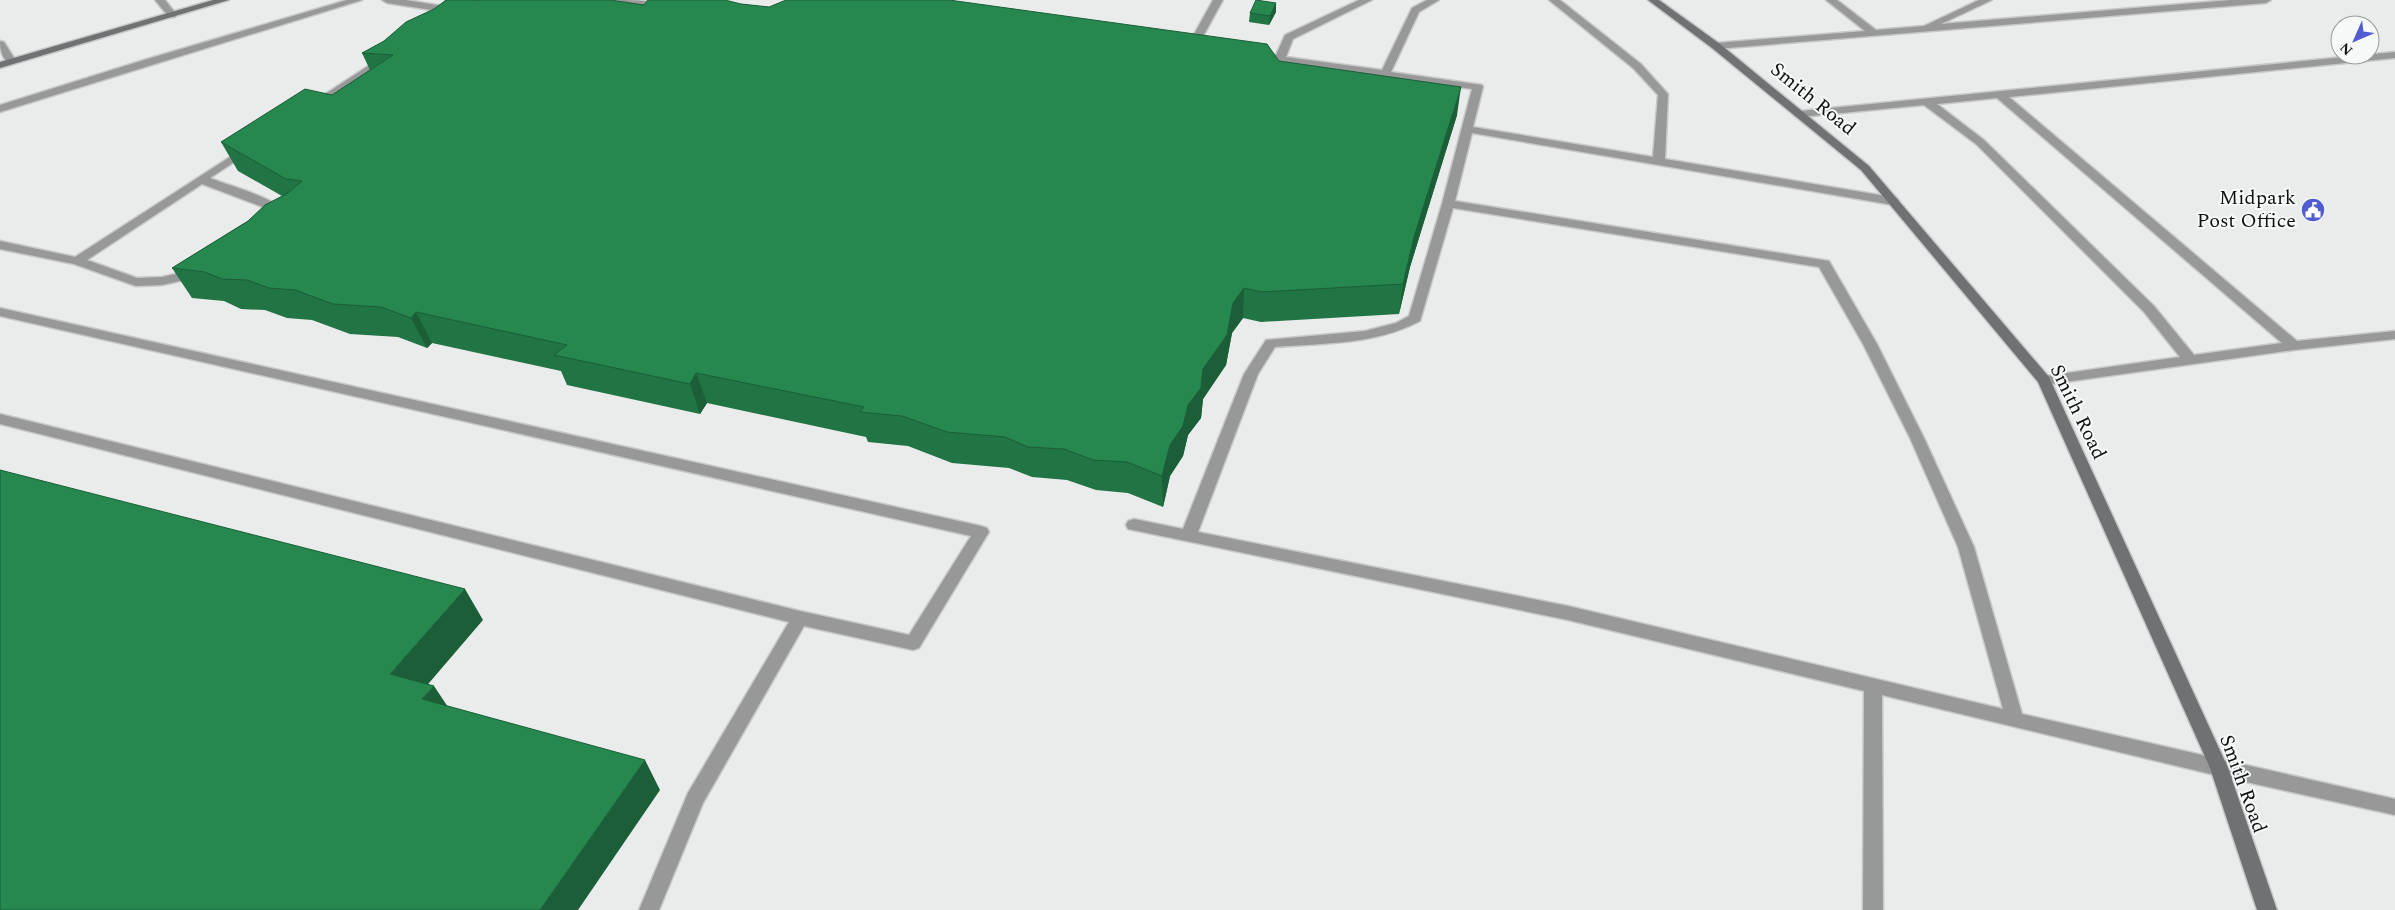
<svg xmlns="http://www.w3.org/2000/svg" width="2395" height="910" font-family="Spectral,serif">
<rect width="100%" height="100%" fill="#e9ecea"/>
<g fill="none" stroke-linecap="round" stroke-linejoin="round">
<g stroke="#c6c9c7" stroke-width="3">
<path id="lane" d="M155 0H165L177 15 175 17H169Z
M347 0H362L0 112V105L144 60Z
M382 0H406L455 8 468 0H480L457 14 387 3Z
M612 0C626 0 659 0 670 7L665 10 617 3Z
M1213 0H1223L1196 49H1188L1187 47Z
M1359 0H1372L1293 39 1286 57 1382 70 1412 8 1427 0H1439L1419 12 1391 72 1482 85 1483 87 1473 127 1653 157 1658 95 1633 68 1549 0H1560L1641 64 1668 94 1665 159 1897 198 1899 201 1897 204 1893 205 1472 133 1455 201 1829 261 1877 344 1924 438 1974 547 2022 714 2395 799V815L2219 776 1882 695 1883 910H1863L1864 691 1568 620 1128 529 1126 525 1128 521 1134 519 1183 529 1244 374 1266 340 1365 331 1396 323 1409 316 1442 204 1472 89 1258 59 1253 56 1258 53 1276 55 1285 35ZM1453 208 1819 267 1863 344 1910 438 1958 547 2003 709 1568 606 1198 532 1258 374 1275 347C1324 343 1375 345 1420 321Z
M1826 0H1837L1876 30 1924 26 1979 0H1992L1941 24 2231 0H2271L2266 3 1716 49 1711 46 1716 43 1865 31Z
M0 41 4 42 16 61 15 63H7C2 55 0 51 0 41Z
M2395 52V58L2009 97 2297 341 2395 331V339L2294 350 2044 385 2037 380 2039 377 2180 357 2144 312 1976 144 1924 105 1801 117 1795 114 1801 111ZM1997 98 2282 343 2194 355 2154 306 1984 140 1937 104Z
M385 55 390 58 389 60 316 108 312 109 307 106Z
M247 146 251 147V151L210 178C232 187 275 197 289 215L287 218H279L268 209 202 184 87 260 137 278 162 277 197 269 203 273 202 276 162 285 136 286 74 264 0 249V241L75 257Z
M0 308 981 526 987 528 989 532 919 648 913 650 804 626 703 803 659 910H639L688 793 789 622 0 424V414L800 611 909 635 971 536 0 316Z"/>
</g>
<g stroke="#c6c9c7" stroke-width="3">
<path id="secondary" d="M213 0H229L0 68V62Z
M1648 0H1659L1720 44 1869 166 2049 377 2228 768 2277 910H2257L2210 768 2038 382 1861 170 1712 48Z"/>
</g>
<use href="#lane" fill="#989899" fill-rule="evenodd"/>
<use href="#secondary" fill="#707173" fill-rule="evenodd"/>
</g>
<path fill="#217444" d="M477 1 644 5 741 4 1279 61 1457 115 1410 267 1399 314 1261 322 1243 318 1232 333 1226 365 1203 399 1201 418 1188 435 1183 456 1170 476 1163 507 1128 493 1096 490 1067 480 1032 477 1009 468 952 463 908 446 868 442 866 437 707 403 700 414 567 385 561 371 432 343 427 348 398 337 350 334 312 320 287 318 265 310 241 309 224 301 192 298 172 268 248 221 282 196 238 171 221 142 332 95 370 70 362 53Z
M1276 12 1269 25 1249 22 1250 13Z"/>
<path fill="#1b5e37" d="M1276 3V12L1269 25 1270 16Z
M1461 87 1457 115 1410 267 1399 314 1403 284 1414 237Z
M1244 288 1243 318 1232 333 1226 365 1203 399 1201 418 1188 435 1183 456 1170 476 1163 507 1162 476 1170 445 1203 369 1233 303Z
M416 312 432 343 427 348 411 318Z
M696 373 707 403 700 414 690 384Z
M465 589 483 620 411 704 390 674Z
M434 686 454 716 422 699Z
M645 760 660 790 578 910H540Z"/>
<path fill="#26874f" stroke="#1b5e37" d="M446 0H475L477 1 478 0H610L644 5 648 0H725L741 4 769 7 786 0H949L1267 44 1279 61 1461 87 1414 237 1403 284 1262 292 1244 288 1233 303 1227 335 1203 369 1201 388 1188 405 1183 426 1170 445 1162 476 1127 462 1093 460 1064 449 1028 447 1005 437 947 432 902 416 860 412 864 407 696 373 690 384 554 355 567 345 416 312 411 318 381 307 333 304 295 290 269 288 247 280 222 279 205 272 172 268 248 221 265 205 288 193 302 181 286 179 221 142 305 89 332 95 393 55 362 53 384 41 406 22 434 9Z
M1256 0 1276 3 1270 16 1250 13Z
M0 470 465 589 390 674 434 686 422 699 645 760 540 910H0Z"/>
<defs>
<g id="civic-disc" transform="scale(1.25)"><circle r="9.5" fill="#505cd2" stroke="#f6f9f7"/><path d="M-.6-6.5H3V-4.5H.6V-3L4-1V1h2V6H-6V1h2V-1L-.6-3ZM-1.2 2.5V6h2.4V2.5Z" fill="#fff"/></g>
</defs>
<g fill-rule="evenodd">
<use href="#civic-disc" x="2313" y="210"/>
</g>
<g text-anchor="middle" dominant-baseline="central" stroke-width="4" stroke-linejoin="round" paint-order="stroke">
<g font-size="20" fill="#111" stroke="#f6f9f7">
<text transform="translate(1813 99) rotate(39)">Smith Road</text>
<text transform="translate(2078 412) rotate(64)">Smith Road</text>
<text transform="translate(2243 784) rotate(70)">Smith Road</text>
</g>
<g font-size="20" fill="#111" stroke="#f6f9f7" text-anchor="end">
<text x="2296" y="198">Midpark<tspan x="2296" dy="23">Post Office</tspan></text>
</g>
</g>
<g transform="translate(2355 40) rotate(225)"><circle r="24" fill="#f6f9f7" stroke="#9a9c9b"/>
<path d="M0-4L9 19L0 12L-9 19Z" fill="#505cd2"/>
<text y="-8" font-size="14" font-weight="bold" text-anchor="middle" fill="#111111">N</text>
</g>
</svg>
